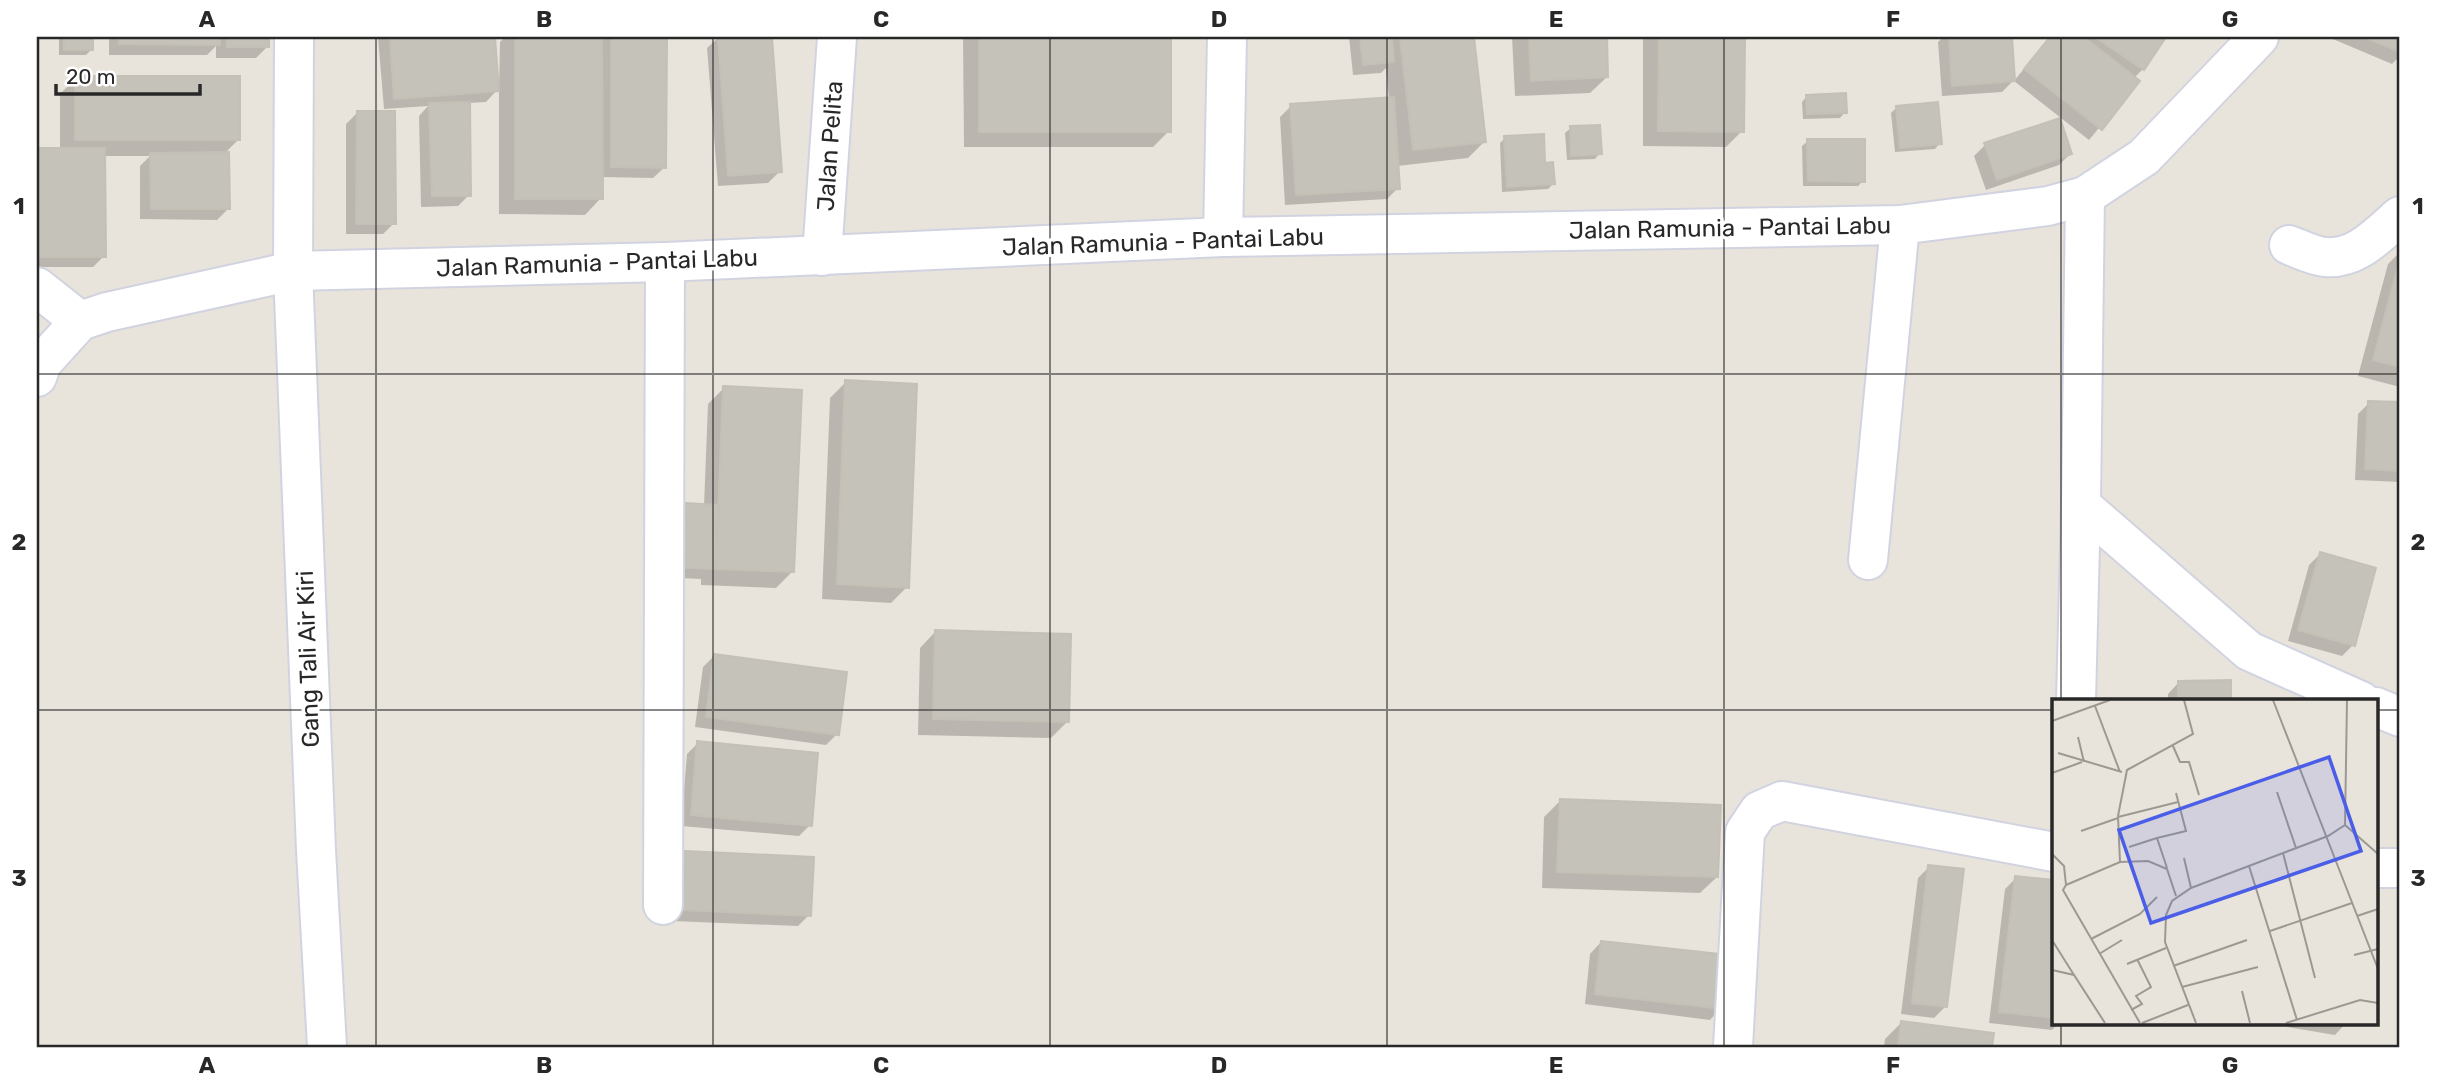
<svg xmlns="http://www.w3.org/2000/svg" width="2437" height="1084" font-family="Rubik,sans-serif">
<rect width="100%" height="100%" fill="#e9e4db"/>
<path fill="#0003" d="M59 37H91V50L86 55H59Z
M109 37H267V47L256 58H216V46L207 55H109Z
M378 37H493L497 88H499L500 42 505 37H666L665 167 653 178 601 177V198L585 215 499 214V88L486 102 468 103 469 195 458 206 421 207 419 116 428 106 384 109Z
M719 37H770L780 171 768 183 718 186 707 48Z
M963 37H1169V131L1153 147H964Z
M1349 37H1472L1484 142 1468 158 1397 166 1398 188 1387 199 1285 205 1280 117 1291 106 1389 99 1386 68 1381 73 1353 75Z
M1512 37H1605L1607 77 1590 93 1515 96Z
M1643 37H1743L1742 131 1726 147 1643 146Z
M1943 37H2010L2013 81 2002 92 1942 96 1938 42Z
M2050 37H2164L2143 69 2134 78 2138 81 2089 140 2014 81Z
M2328 37H2400V56L2392 64Z
M76 78 238 140 224 154 228 209 217 220 140 219V166L150 156H104V256L93 267H37V150H60V94Z
M1807 96 1845 112 1840 118 1803 119 1802 102Z
M1896 108 1940 143 1935 149 1895 152 1891 113Z
M357 113 394 223 383 234H346V124Z
M1571 128 1600 153 1595 159 1567 160 1565 133Z
M1505 138 1553 184 1548 189 1502 192 1500 143Z
M1808 141 1863 181 1858 186H1803L1802 146Z
M1985 145 2070 154 2059 165 1986 190 1974 156Z
M2400 252V387L2358 376 2388 264Z
M846 382 907 587 891 603 822 599 830 398Z
M724 388 792 572 776 588 701 585V579L655 577 704 506 708 404Z
M2369 403 2400 404V482L2355 480 2358 414Z
M2320 554 2353 645 2342 656 2288 641 2309 565Z
M936 631 1067 722 1051 738 918 735 920 648Z
M715 655 837 734 826 745 695 727 703 667Z
M2179 682 2229 701H2168V694Z
M698 743 810 825 799 836 681 826 687 754Z
M1560 801 1717 877 1700 893 1542 888 1544 817Z
M685 853 809 915 798 926 672 921 674 864Z
M1929 867 1946 1006 1934 1018 1901 1014 1918 878Z
M2016 878 2054 882V1023H2059L2052 1030 1989 1023 2005 889Z
M1601 942 1721 1008 1710 1020 1585 1004 1590 954Z
M1901 1023 1992 1034 1991 1047H1884L1885 1039Z
M2287 1023H2346L2335 1035 2287 1027Z"/>
<path fill="#c5c2ba" stroke="#c4c0b6" stroke-width="2" d="M64 37H93V50H64Z
M119 37H220V45L119 44Z
M227 37H269V47H227Z
M390 37H495L499 91 394 99Z
M515 37H602L603 199H515Z
M611 37H667L666 168 611 167Z
M718 37H772L782 172 728 176Z
M979 37H1171V132H979Z
M1360 37H1392L1394 62 1363 65Z
M1400 37H1474L1486 142 1413 150Z
M1529 37H1607L1608 77 1531 81Z
M1659 37H1745L1744 132 1658 131Z
M1949 37H2012L2015 81 1952 86Z
M2050 37H2084L2140 81 2102 130 2024 69Z
M2095 37H2166L2144 70Z
M2364 37H2400V52Z
M75 76H240V140H75Z
M1846 93 1847 113 1807 114 1806 95Z
M1394 97 1400 189 1296 195 1290 104Z
M470 102 471 196H432L429 103Z
M1938 102 1942 144 1900 148 1896 106Z
M357 111H395L396 224H356Z
M2060 118 2072 154 1997 180 1984 143Z
M1600 125 1602 154 1571 156 1570 126Z
M1544 134 1545 163 1553 162 1555 184 1507 187 1504 136Z
M1807 139H1865V182L1808 181Z
M37 148H105L106 257H37Z
M229 152 230 209H151L150 153Z
M2400 258V367L2373 360Z
M845 380 917 384 909 588 837 584Z
M723 386 802 390 794 572 716 569Z
M2368 401 2400 402V471L2365 469Z
M668 502 719 505 716 569 666 567Z
M2320 552 2376 568 2355 646 2298 630Z
M935 630 1071 634 1069 722 933 719Z
M714 654 847 672 839 735 706 717Z
M2231 680V701H2178V681Z
M697 741 818 753 812 826 691 815Z
M1560 799 1721 805 1718 877 1557 872Z
M685 851 814 857 811 916 683 910Z
M1928 865 1964 869 1947 1007 1912 1003Z
M2015 876 2054 880V1018L1999 1012Z
M1601 941 1728 955 1722 1009 1595 994Z
M1901 1021 1994 1033 1992 1047H1898Z"/>
<g fill="none" stroke-linecap="round" stroke-linejoin="round">
<g stroke="#d1d3e0" stroke-width="42">
<path id="minor" d="M294 37 293 271 316 850 327 1047
M2085 196 2081 505 2249 651 2361 701
M1223 237 1227 37
M2289 245C2300 249 2313 256 2325 257 2356 260 2378 235 2400 216
M822 256 837 37
M37 287 80 321
M1868 560 1900 225
M2076 701 2081 505
M2376 707 2400 717
M2376 868H2395
M663 905 665 262
M1733 1047 1745 832 1759 811 1782 801 2054 852"/>
</g>
<g stroke="#d1d3e0" stroke-width="42">
<path id="secondary" d="M37 377 42 363 80 321 107 312 293 271 665 262 1223 237 1900 225 2048 206 2085 196 2144 157 2259 37"/>
</g>
<use href="#minor" stroke="#fff" stroke-width="38"/>
<use href="#secondary" stroke="#fff" stroke-width="38"/>
</g>
<path fill="none" stroke="#282828" stroke-width="2" stroke-opacity="0.55" d="M376 37V1047M713 37V1047M1050 37V1047M1387 37V1047M1724 37V1047M2061 37V701M37 374H2400M37 710H2054M2376 710H2400M2061 1023V1047"/>
<g text-anchor="middle" dominant-baseline="central" stroke-width="7" stroke-linejoin="round" paint-order="stroke">
<g font-size="24" fill="#282828" stroke="#fff">
<text transform="translate(830 146) rotate(-86)">Jalan Pelita</text>
<text transform="translate(1730 228) rotate(-1)">Jalan Ramunia - Pantai Labu</text>
<text transform="translate(1163 242) rotate(-2)">Jalan Ramunia - Pantai Labu</text>
<text transform="translate(597 263) rotate(-2)">Jalan Ramunia - Pantai Labu</text>
<text transform="translate(308 659) rotate(-92)">Gang Tali Air Kiri</text>
</g>
</g>
<g transform="translate(2052 699)">
<rect width="326" height="326" fill="#e9e4db"/>
<path fill="none" stroke="#9c9993" stroke-width="2" d="M221 1 326 270M43 7 68 73M0 22 58 1M26 38 32 63M121 47 128 63H137L147 96M6 54 70 73M0 74 30 63M225 93 244 149M66 118 126 103M293 126 326 155M29 132 66 119M77 148 105 139M231 154 263 279M0 155 12 167 14 186 11 191 88 324M132 159 139 189M68 163 66 117 75 71 141 35 132 1M197 167 245 321M115 169 105 139 134 132 124 94M14 186 68 163 96 162 115 170 124 197M305 217 326 210M218 232 300 204M39 240 88 215 105 198M0 241 22 276M47 255 70 241M302 256 326 250M75 265 114 249M121 267 195 241M0 271 22 276 53 324M130 288 206 268M190 292 198 324M79 311 90 305 84 297 99 288 85 260M90 324 136 306M144 324 113 243 114 216 120 202 139 189 276 137 293 126 295 1M234 324 308 301 326 304"/>
<path fill="#4b5ee7" fill-opacity="0.15" stroke="#4b5ee7" stroke-width="3.5" d="M277 58 309 152 99 224 67 131Z"/>
<rect width="326" height="326" fill="none" stroke="#282828" stroke-width="3.5"/>
</g>
<rect width="2437" height="1084" fill="none" stroke="#ffffff" stroke-width="77"/>
<path d="M56 84v10h144v-10" fill="none" stroke="#282828" stroke-width="3.5"/>
<text x="66" y="84" font-size="21" fill="#282828" stroke="#ffffff" stroke-width="5" paint-order="stroke">20 m</text>
<rect x="38" y="38" width="2360" height="1008" fill="none" stroke="#282828" stroke-width="2.5"/>
<g font-size="23" text-anchor="middle" font-weight="bold" fill="#282828">
<text x="207" y="27">A</text>
<text x="544" y="27">B</text>
<text x="881" y="27">C</text>
<text x="1219" y="27">D</text>
<text x="1556" y="27">E</text>
<text x="1893" y="27">F</text>
<text x="2230" y="27">G</text>
<text x="19" y="214">1</text>
<text x="2418" y="214">1</text>
<text x="19" y="550">2</text>
<text x="2418" y="550">2</text>
<text x="19" y="886">3</text>
<text x="2418" y="886">3</text>
<text x="207" y="1073">A</text>
<text x="544" y="1073">B</text>
<text x="881" y="1073">C</text>
<text x="1219" y="1073">D</text>
<text x="1556" y="1073">E</text>
<text x="1893" y="1073">F</text>
<text x="2230" y="1073">G</text>
</g>
</svg>
